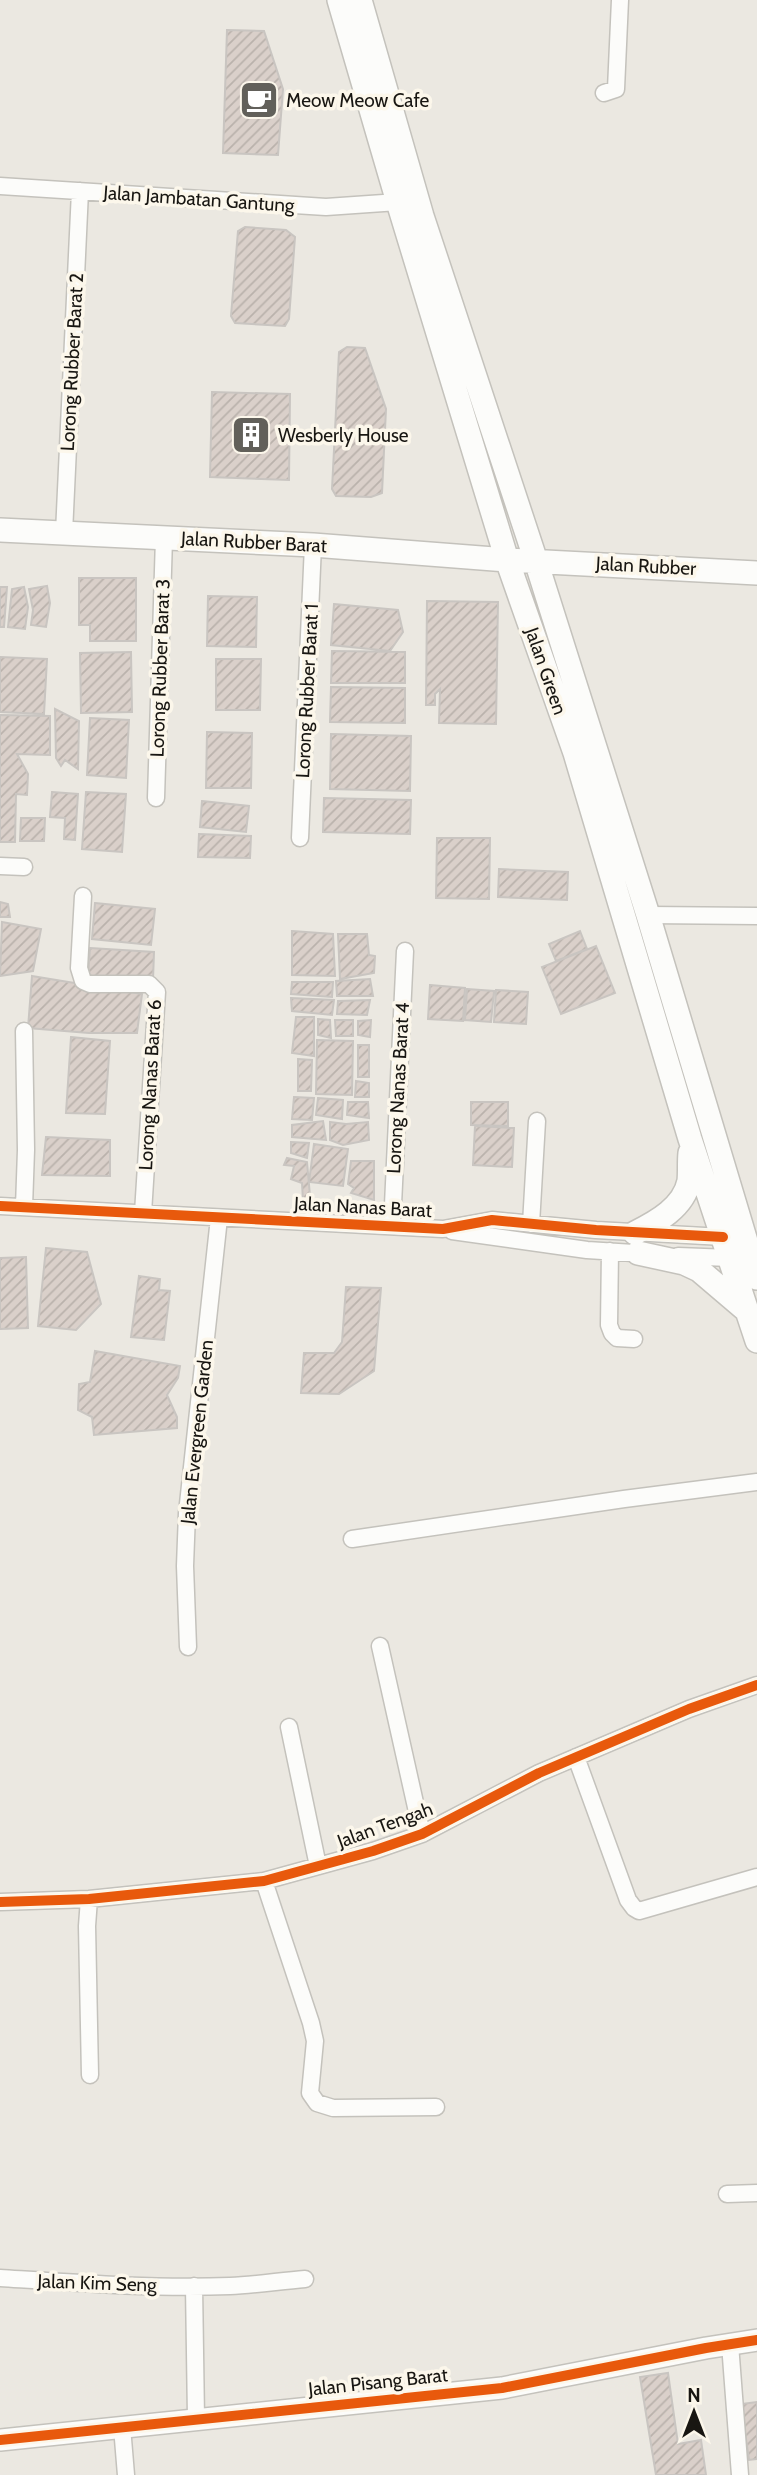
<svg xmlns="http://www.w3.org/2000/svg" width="757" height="2475" font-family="Cabin,sans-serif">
<defs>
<pattern id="building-hatch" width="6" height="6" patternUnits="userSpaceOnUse" patternTransform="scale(1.75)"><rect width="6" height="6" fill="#dad0ca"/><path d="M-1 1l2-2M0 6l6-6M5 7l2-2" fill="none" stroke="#bab2ac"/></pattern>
</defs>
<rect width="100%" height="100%" fill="#ebe8e1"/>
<path fill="url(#building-hatch)" stroke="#c9c5c1" stroke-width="2" d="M227 30 264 31 283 89 278 155 223 153Z
M245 227 286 230 295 237 289 319 285 326 235 323 231 316 238 231Z
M347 347 365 348 386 409 382 493 371 497 336 496 332 489 339 352Z
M212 392 290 394 289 480 210 477Z
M79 578H136V641H90V625H79Z
M47 586 50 603 46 627 31 625 33 610 29 589Z
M0 587H7L4 627H0Z
M24 587 28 607 25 629 8 627 12 589Z
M208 596 257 597 256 647 207 646Z
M427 601 498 602 496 724 439 723 440 689 435 694V705H426Z
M334 604 398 610 403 632 390 651 331 645Z
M332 651 405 652V683H331Z
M131 652 132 712 81 713 80 653Z
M0 657 47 659 44 714 0 712Z
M216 659H261L260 710H216Z
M331 687 405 688V723L330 722Z
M55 709 79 721 78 769 65 760 61 766 56 758Z
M0 715 50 716V755L17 754 28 774 27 795 16 794 15 842H0Z
M90 718 129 720 126 778 87 775Z
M207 732 252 733 251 788H206Z
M331 734 411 736 410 791 330 789Z
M52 792 78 794 75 840 64 839 65 818 50 817Z
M86 792 126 794 122 852 82 849Z
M324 798 411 800 410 834 323 832Z
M202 801 249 806 246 832 200 827Z
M21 818H45L44 841H20Z
M199 834 251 836 250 858 198 857Z
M437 838H490L489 899 436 898Z
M499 869 568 872 567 900 498 897Z
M0 902 8 904 10 917H0Z
M95 903 155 909 151 945 92 939Z
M2 922 41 929 33 971 0 976Z
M292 931 333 934 335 976 292 975Z
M580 931 587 949 556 961 549 944Z
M338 934H367L369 955 375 956 374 973 340 979Z
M596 946 615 993 561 1014 542 967Z
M90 948 154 952 153 980 88 976Z
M32 976 142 994 137 1033H89L28 1028Z
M370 979 373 996H337L336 981Z
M292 982H333L332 997 291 994Z
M430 985 465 988 463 1021 428 1019Z
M467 989 494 991 491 1022 465 1020Z
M496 990 528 992 526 1024 494 1022Z
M291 998 334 1000 332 1015 292 1011Z
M370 1000 367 1015 337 1014 338 1001Z
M296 1017H314V1056L292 1053Z
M318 1019 330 1020 331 1038 318 1035Z
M335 1020H353V1036H336Z
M371 1020 370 1037 358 1035V1021Z
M71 1037 110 1041 105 1114 66 1113Z
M317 1040 353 1041 352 1095 316 1094Z
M358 1045H369V1077H358Z
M298 1059 312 1060 311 1091H298Z
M356 1081 369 1083V1097H355Z
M294 1097 314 1098 312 1120 292 1119Z
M318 1098 343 1100 342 1119 316 1115Z
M348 1102H368L369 1118 347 1115Z
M471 1102H508V1126L471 1125Z
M323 1121 326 1140 292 1137V1125Z
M330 1122 346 1124 368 1122 369 1140 343 1145 330 1140Z
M475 1126 514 1128 512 1167 473 1165Z
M46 1137 110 1140V1176L42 1175Z
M291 1142 309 1143 307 1158 291 1153Z
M314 1144 348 1149 343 1186 309 1182Z
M287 1158 307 1162 310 1196 303 1201 302 1183 291 1179 294 1166 284 1165Z
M351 1161H374V1200L351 1193 354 1188 348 1184Z
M46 1248 87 1252 101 1304 76 1330 38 1326Z
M26 1257 28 1328 0 1329V1258Z
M139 1276 160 1279 159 1290 170 1291 164 1340 131 1337Z
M346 1287 381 1288 374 1371 339 1394 301 1393 304 1353H334L342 1342Z
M95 1351 180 1366 178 1378 167 1395 177 1417V1428L94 1435 92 1417 78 1410 79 1384 90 1382Z
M668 2373 678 2444 701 2440 706 2475H656L640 2377Z
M757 2402V2459L749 2460 741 2404Z"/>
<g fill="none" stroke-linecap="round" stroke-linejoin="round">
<g stroke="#c4c2bc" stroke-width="19">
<path id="minor" d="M604 93 616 89 620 0
M0 186 326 207 398 202
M64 533 80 191
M156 798 164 538
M300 838 313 545
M0 866 24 867
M83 896 79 968 83 981 90 984H149L157 992 143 1213
M648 915 757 916
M24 1031 26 1150 24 1207
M0 1206 443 1229 492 1220 596 1230 723 1237
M531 1224 537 1121
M392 1226 405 951
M452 1231 587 1250 649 1254
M610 1251 609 1325 612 1333 617 1338 634 1339
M678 1256 730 1258
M352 1539 624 1499 757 1482
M380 1646 422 1834
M188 1647 185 1566 187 1513 219 1218
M289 1727 318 1866
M576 1757 628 1900 634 1908 639 1911 757 1877
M264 1881 311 2023 315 2041 310 2093 317 2103 333 2108 436 2107
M89 1899 87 1926 90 2075
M0 1902 89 1899 264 1881 373 1851 422 1834 539 1773 689 1709 757 1685
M727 2194 757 2193
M0 2278C76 2283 154 2289 230 2286 255 2285 280 2281 305 2279
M194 2286 196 2418
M730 2344 740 2475
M122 2427 126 2475"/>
</g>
<g stroke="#c4c2bc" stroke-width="24">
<path id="tertiary" d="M0 2440 502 2388 706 2348 757 2340"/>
</g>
<g stroke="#c4c2bc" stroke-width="26">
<path id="secondary" d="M339 0 398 202 507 560 575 753 690 1139 757 1341
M360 0 422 216 536 561 648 915 757 1278
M0 530 313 545 507 560 757 573
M635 1233C657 1222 684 1207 689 1181 690 1172 689 1162 690 1153
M638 1253 684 1263 699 1270 746 1310"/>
</g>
<use href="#minor" stroke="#fcfcfa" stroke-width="16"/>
<use href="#tertiary" stroke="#fcfcfa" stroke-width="21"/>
<use href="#secondary" stroke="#fcfcfa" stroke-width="23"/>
<g stroke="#fcf7eb" stroke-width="15">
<path id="cycleway" d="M0 1206 443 1229 492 1220 596 1230 723 1237
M0 1902 89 1899 264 1881 373 1851 422 1834 539 1773 689 1709 757 1685
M0 2440 502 2388 706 2348 757 2340"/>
</g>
<use href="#cycleway" stroke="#e8590c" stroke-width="10"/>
</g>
<defs>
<g id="cafe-square" transform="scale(2.0125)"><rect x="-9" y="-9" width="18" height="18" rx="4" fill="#62605a" stroke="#fcf7eb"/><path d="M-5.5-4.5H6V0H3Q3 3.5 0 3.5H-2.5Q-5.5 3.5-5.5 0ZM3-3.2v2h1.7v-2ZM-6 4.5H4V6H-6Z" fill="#fff"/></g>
<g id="building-square" transform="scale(2.0125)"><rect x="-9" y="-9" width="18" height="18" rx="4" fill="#62605a" stroke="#fcf7eb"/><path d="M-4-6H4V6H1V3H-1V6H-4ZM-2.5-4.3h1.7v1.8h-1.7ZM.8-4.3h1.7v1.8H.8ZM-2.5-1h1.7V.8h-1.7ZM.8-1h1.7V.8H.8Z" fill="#fff"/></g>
</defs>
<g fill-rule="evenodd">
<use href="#cafe-square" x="259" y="100"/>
<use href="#building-square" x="251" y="435"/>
</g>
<g text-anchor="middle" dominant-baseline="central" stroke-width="7" stroke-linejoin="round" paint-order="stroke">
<g font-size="19" fill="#181612" stroke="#fcf7eb" text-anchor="start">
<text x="286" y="100">Meow Meow Cafe</text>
<text x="278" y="435">Wesberly House</text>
</g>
<g font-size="19" fill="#181612" stroke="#fcf7eb">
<text transform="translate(199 199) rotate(4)">Jalan Jambatan Gantung</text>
<text transform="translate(72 362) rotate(-87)">Lorong Rubber Barat 2</text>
<text transform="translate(254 542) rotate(3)">Jalan Rubber Barat</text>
<text transform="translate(646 566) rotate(3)">Jalan Rubber</text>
<text transform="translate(160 668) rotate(-88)">Lorong Rubber Barat 3</text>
<text transform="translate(546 671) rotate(71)">Jalan Green</text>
<text transform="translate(307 691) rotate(-87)">Lorong Rubber Barat 1</text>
<text transform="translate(150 1085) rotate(-87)">Lorong Nanas Barat 6</text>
<text transform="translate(398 1088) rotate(-87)">Lorong Nanas Barat 4</text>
<text transform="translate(363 1207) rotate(3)">Jalan Nanas Barat</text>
<text transform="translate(197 1432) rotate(-84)">Jalan Evergreen Garden</text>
<text transform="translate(385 1825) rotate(-20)">Jalan Tengah</text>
<text transform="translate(97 2283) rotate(2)">Jalan Kim Seng</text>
<text transform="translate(378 2382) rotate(-6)">Jalan Pisang Barat</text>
</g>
</g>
<g transform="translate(694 2412)" stroke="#fcf7eb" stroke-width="5" paint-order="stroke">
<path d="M0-5L12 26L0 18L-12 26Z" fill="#181612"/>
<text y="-10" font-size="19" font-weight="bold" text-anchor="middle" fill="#181612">N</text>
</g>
</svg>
